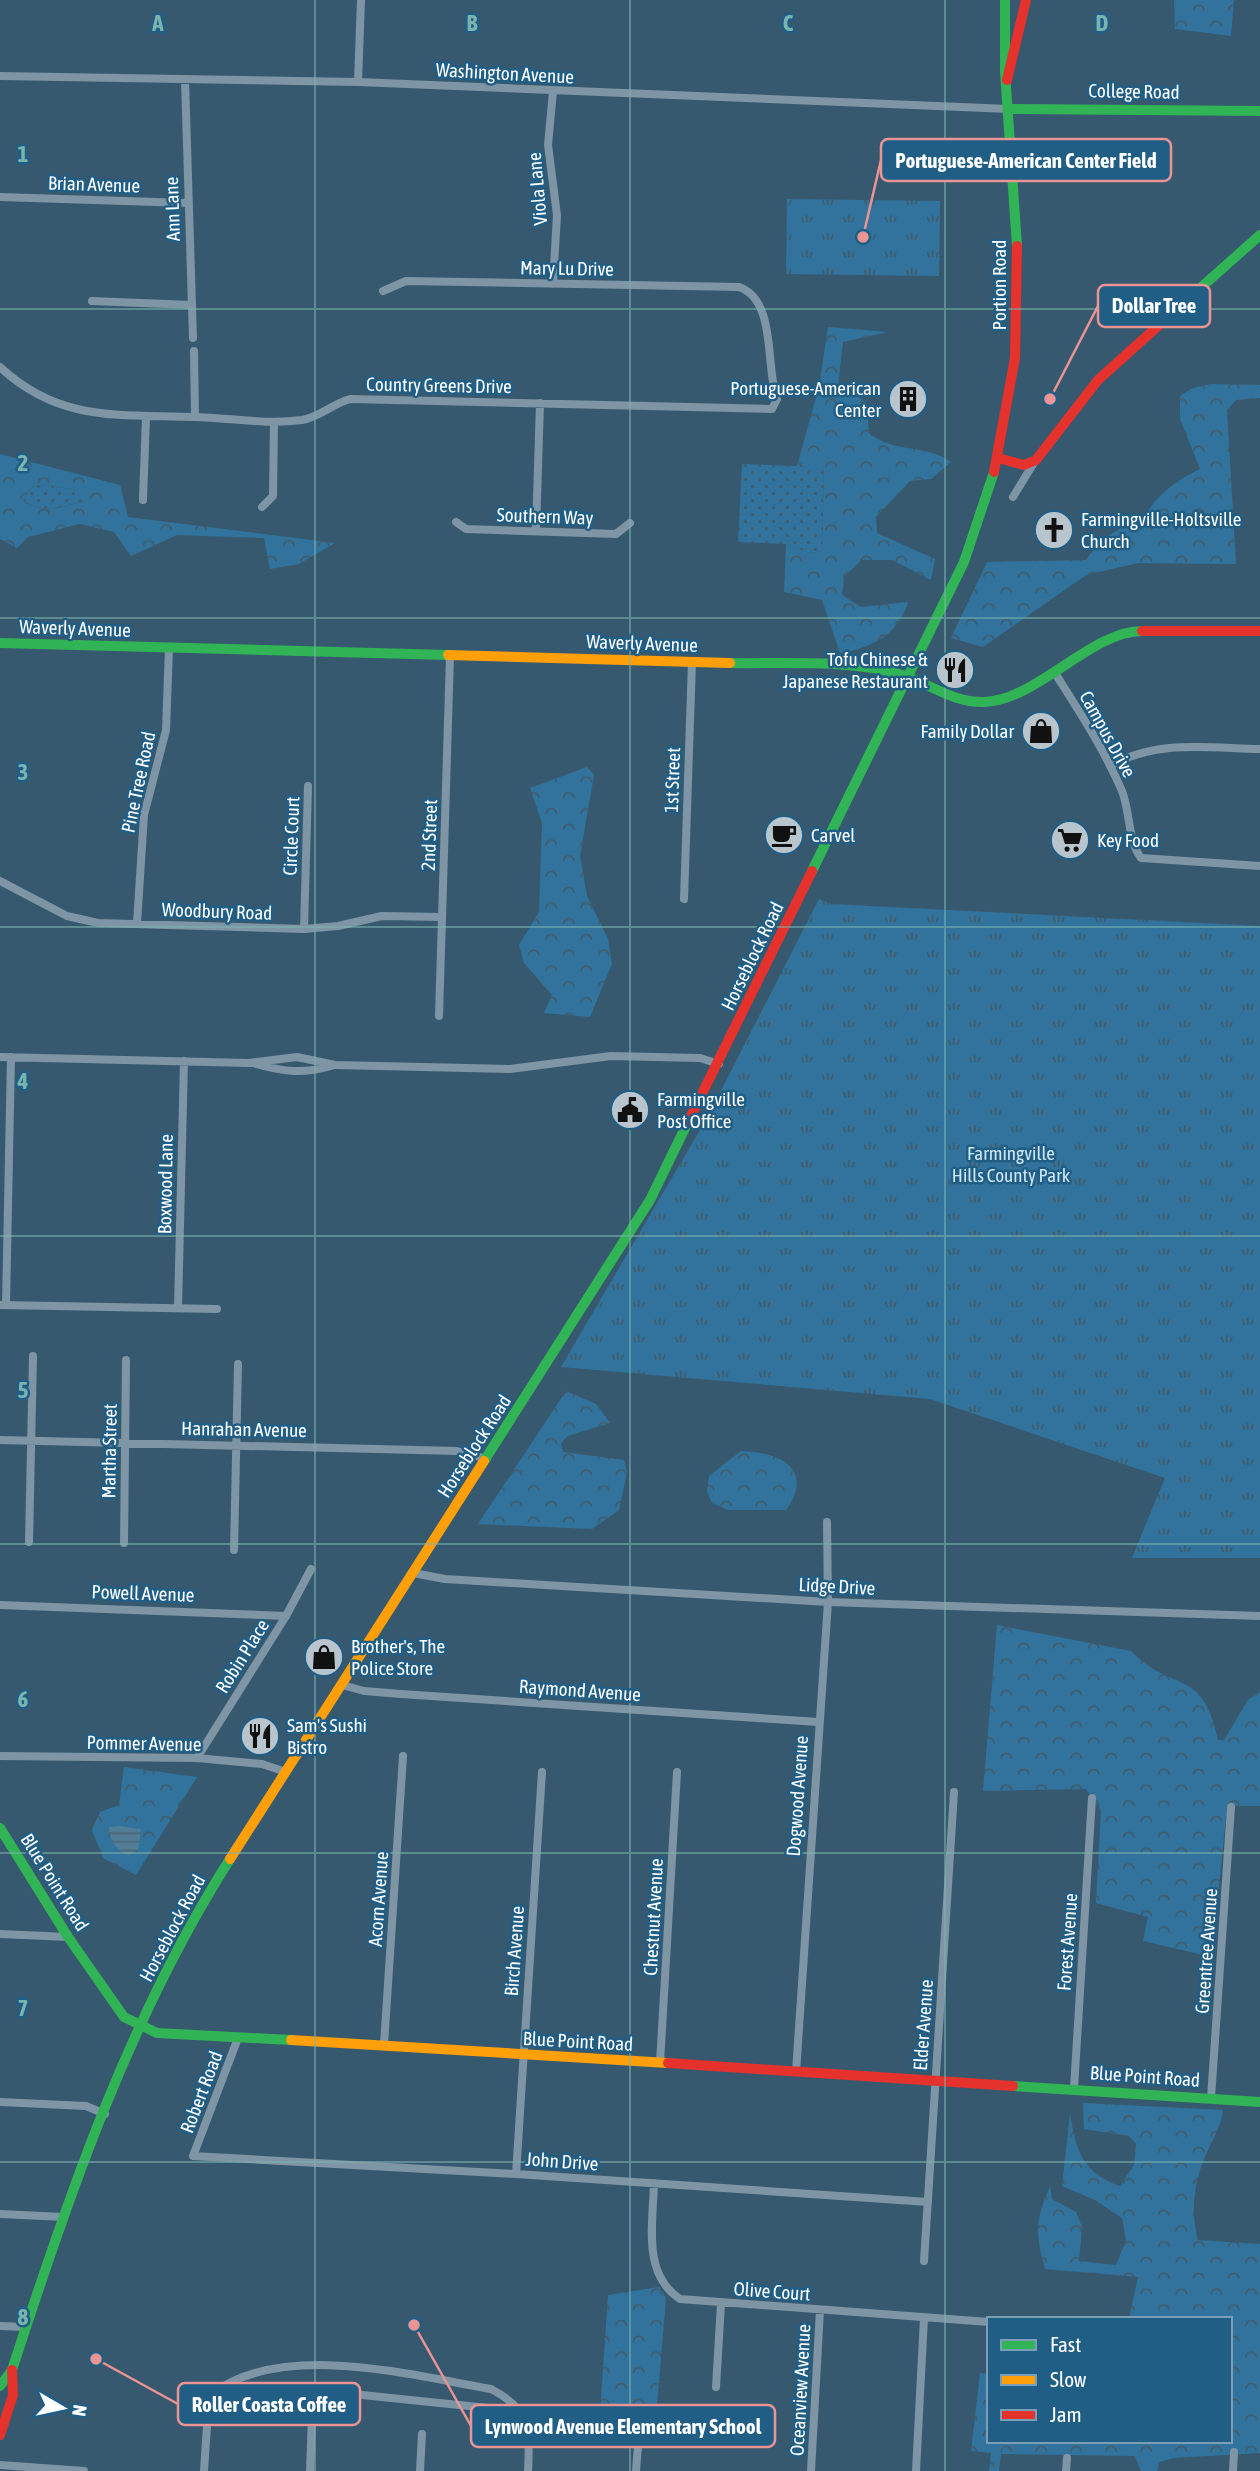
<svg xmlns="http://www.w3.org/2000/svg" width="1260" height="2471" font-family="'Asap Condensed',sans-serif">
<defs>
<pattern id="grass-dots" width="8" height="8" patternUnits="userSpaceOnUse" patternTransform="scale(1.75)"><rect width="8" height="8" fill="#31739c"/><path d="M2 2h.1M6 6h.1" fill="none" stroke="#415c6c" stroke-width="1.8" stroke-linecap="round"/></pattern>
<pattern id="forest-crowns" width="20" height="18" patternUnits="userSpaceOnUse" patternTransform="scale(1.75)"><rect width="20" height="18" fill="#31739c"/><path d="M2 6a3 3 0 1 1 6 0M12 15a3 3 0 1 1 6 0" fill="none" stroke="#415c6c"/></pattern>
<pattern id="park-tufts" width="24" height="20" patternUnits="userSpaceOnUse" patternTransform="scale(1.75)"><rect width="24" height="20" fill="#31739c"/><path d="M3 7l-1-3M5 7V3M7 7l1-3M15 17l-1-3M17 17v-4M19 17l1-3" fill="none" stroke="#415c6c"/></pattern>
<pattern id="water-rules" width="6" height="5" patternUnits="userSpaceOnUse" patternTransform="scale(1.75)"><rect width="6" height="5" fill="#517d98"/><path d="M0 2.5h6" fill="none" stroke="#4e6472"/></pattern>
</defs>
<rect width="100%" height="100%" fill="#37596f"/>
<path fill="url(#grass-dots)" d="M742 464 824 467 822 551 809 553 786 544 738 542Z
M35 483 76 490 94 499C71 503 43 517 23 500Z"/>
<path fill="url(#forest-crowns)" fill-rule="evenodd" d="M1174 0H1234L1231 36 1175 29Z
M828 327 887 332 843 342 838 385 866 402 869 433C894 454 924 443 951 462L931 479 910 481 876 517 877 533 935 559 931 580 892 560H862L844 577 842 595 861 607 908 602C898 635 872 648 840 653L822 600 784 592 786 544 809 553 822 551 824 468 797 466 819 387Z
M1211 384 1260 385V398L1236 400 1227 410 1236 564 1138 563 1086 575 983 647 951 638 987 562 1086 560C1103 536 1115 529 1143 520 1155 495 1176 481 1200 469L1180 419V396L1193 388Z
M0 454 120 485 128 517 335 543 299 564 270 569 264 538 177 535 131 556 114 532 80 524 28 537 17 548 0 539ZM35 483 76 490 93 499C71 504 41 517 23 500Z
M587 767 594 775 580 856 587 896 608 939 612 964 590 1017 544 1013 552 995 524 963 519 945 539 912 542 823 530 788Z
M566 1391 596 1404 610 1423 568 1436 561 1443 563 1452 624 1460 627 1472 619 1510 592 1529 478 1524Z
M741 1451C778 1452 816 1468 786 1510H728L712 1503 707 1491 709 1476Z
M997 1625 1131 1651C1172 1694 1202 1665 1218 1740H1224L1248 1700 1260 1692V1806H1227L1212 1957 1143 1941 1148 1917 1096 1903 1101 1810 1086 1789 983 1791Z
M124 1767 197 1777 136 1875 103 1858 92 1830 100 1812 119 1805Z
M1083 2103 1223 2110C1221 2126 1215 2135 1208 2150 1194 2179 1190 2210 1198 2240L1260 2244V2453L1173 2458 1160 2462 1157 2471H1141L1135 2456 1001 2454 999 2471H989L991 2453 971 2451 980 2373 989 2374V2441H1230V2319H1129L1138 2277 1045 2269C1035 2232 1035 2221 1050 2186L1052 2199 1076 2212 1082 2227 1079 2261 1116 2265 1126 2240 1122 2218 1095 2200 1062 2186 1070 2114C1076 2150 1082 2173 1120 2186L1134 2165 1136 2144 1129 2136 1084 2129Z
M659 2287 666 2298 655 2430 599 2428 608 2295Z"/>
<path fill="url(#park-tufts)" d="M787 199 940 201 939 276 786 274Z
M819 899 831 904 1260 926V1558H1132L1165 1478 930 1399 561 1367 707 1118Z"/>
<path fill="url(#water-rules)" d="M119 1826 141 1829 138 1850 129 1855C117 1852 109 1839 109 1827Z"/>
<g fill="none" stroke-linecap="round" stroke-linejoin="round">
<path stroke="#7e95a5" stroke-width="8" d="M0 76 358 82 1009 109
M185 80 193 338
M358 82 361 0
M553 91 548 145 557 215 553 284
M0 197 187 203
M92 301 191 305
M194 351 195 417
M0 367C60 423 120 414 195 417 231 418 266 425 302 420 320 417 332 404 350 399L772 409 777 399C765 367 777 300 739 287L406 281 383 291
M1013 497 1035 461
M143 500 146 417
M262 507 273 496 274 422
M456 522 466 529 616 534 630 523
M536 530 540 403
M1055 673C1079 711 1104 749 1122 791 1130 811 1128 841 1141 858L1260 866
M1110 766C1157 739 1208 748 1260 749
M0 881 67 916 98 923 304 929 338 926 382 916 442 917
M684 899 692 662
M137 923 144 815 166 730 169 648
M304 929 308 786
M439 1016 450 656
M0 1057 249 1063 297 1057 335 1065 510 1069 611 1056 700 1058 719 1064
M256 1064C285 1072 303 1074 331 1066
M0 1305 217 1309
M6 1305 11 1057
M178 1308 184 1061
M0 1440 457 1451 487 1459
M29 1542 33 1356
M124 1543 126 1360
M234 1550 238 1364
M413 1573 445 1579 828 1602 1260 1616
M0 1605 286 1616
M342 1685 364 1691 401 1694 818 1722
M0 1756 197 1758 262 1764 286 1772
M197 1758 286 1616 311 1569
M0 1934 68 1937
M238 2038 193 2156 516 2174 928 2202
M384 2045 403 1756
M660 2063 677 1772
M796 2072 828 1602 827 1522
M1074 2088 1092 1798
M1211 2098 1231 1807
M0 2102 86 2106 105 2114
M516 2174 542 1772
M654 2183C653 2224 642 2274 680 2299L989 2322
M0 2214 64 2217
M924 2261 954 1792
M0 2326 25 2327
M716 2387 721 2304
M218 2392 234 2389 333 2392 518 2411
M0 2465 84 2471
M204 2471 208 2411 213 2393C284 2341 410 2375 491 2389 530 2409 530 2430 528 2471
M310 2471 312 2416
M420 2471 422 2434
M636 2471 639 2433
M811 2471 820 2310
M916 2471 924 2318
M1066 2471 1067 2458
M1233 2471 1234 2452"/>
<path stroke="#30b455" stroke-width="10" d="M1005 0V72L1017 246
M1009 109 1260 111
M1178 308 1260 235
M0 643 448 655
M730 663C785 664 845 659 899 674 927 682 953 703 984 702 1036 701 1091 631 1142 631
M812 871 964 562 994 472
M484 1461 650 1200 687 1124
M0 1828 68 1937 124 2017 157 2033 291 2040
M1013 2086 1260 2102
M0 2386 12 2370C69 2194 130 2016 230 1859"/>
<path stroke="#ff9f0a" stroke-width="10" d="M448 655 730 663
M230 1859 484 1461
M291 2040 668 2063"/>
<path stroke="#e5322d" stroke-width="10" d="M1007 80 1026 0
M998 458 1024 465 1036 460 1098 380 1178 308
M994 472 1015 358 1017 246
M1142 631H1260
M687 1124 812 871
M668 2063 1013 2086
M0 2435 13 2395 12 2370"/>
</g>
<path fill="none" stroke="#7bb4af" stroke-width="2" stroke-opacity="0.55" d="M315 0V2471M630 0V2471M945 0V2471M0 309H1260M0 618H1260M0 927H1260M0 1236H1260M0 1544H1260M0 1853H1260M0 2162H1260"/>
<defs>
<g id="building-disc" transform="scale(2.0125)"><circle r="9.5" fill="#b9c5cd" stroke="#205e86"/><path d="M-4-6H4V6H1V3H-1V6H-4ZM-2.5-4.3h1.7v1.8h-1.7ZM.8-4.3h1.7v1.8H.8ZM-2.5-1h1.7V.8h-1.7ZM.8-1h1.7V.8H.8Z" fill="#111"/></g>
<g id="church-disc" transform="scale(2.0125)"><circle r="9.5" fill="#b9c5cd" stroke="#205e86"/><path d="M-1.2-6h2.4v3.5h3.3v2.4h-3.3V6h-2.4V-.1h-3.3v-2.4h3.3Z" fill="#111"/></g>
<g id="restaurant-disc" transform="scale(2.0125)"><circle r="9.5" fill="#b9c5cd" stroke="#205e86"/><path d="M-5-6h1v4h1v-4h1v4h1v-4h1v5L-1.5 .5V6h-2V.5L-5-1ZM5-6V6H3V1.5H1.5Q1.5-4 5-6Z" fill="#111"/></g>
<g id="shop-disc" transform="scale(2.0125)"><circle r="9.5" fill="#b9c5cd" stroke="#205e86"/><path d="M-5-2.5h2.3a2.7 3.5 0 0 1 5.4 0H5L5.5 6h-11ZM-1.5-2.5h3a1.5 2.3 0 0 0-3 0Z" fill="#111"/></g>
<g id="cafe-disc" transform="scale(2.0125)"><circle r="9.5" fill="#b9c5cd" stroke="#205e86"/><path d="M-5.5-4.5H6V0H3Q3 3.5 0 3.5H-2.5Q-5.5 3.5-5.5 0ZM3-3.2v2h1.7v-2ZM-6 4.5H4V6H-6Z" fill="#111"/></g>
<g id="supermarket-disc" transform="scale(2.0125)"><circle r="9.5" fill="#b9c5cd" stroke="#205e86"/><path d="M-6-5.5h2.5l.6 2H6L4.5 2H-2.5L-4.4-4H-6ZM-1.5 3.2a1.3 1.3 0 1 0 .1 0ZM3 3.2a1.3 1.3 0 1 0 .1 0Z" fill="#111"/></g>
<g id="civic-disc" transform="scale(2.0125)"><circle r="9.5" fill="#b9c5cd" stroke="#205e86"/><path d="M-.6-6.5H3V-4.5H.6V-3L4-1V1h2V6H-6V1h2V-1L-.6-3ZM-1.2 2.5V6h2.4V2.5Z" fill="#111"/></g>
</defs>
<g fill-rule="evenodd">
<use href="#building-disc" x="908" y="399"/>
<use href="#church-disc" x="1054" y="530"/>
<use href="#restaurant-disc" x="955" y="670"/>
<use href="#shop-disc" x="1041" y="731"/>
<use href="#cafe-disc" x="784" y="835"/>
<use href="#supermarket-disc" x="1070" y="840"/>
<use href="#civic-disc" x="630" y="1110"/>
<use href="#shop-disc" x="324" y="1657"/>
<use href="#restaurant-disc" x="260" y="1736"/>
</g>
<g text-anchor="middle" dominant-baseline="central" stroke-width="5" stroke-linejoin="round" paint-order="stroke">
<g font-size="19" fill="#fff" stroke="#205e86">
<text transform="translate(505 73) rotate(3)">Washington Avenue</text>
<text transform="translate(1134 91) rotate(1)">College Road</text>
<text transform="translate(94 184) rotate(2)">Brian Avenue</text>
<text transform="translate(537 189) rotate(-95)">Viola Lane</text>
<text transform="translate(172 209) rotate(-92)">Ann Lane</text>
<text transform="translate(567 268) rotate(1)">Mary Lu Drive</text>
<text transform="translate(999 285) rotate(-90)">Portion Road</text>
<text transform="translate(439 385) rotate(1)">Country Greens Drive</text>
<text transform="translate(545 516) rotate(2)">Southern Way</text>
<text transform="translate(75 628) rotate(2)">Waverly Avenue</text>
<text transform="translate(642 643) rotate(2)">Waverly Avenue</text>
<text transform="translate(1108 734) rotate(61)">Campus Drive</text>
<text transform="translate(672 780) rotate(-88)">1st Street</text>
<text transform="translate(138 782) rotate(-78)">Pine Tree Road</text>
<text transform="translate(429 835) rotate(-88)">2nd Street</text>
<text transform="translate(291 836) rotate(-88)">Circle Court</text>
<text transform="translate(217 911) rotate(2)">Woodbury Road</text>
<text transform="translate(752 956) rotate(-64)">Horseblock Road</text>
<text transform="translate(165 1184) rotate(-89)">Boxwood Lane</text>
<text transform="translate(244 1429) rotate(1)">Hanrahan Avenue</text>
<text transform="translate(474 1446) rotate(-57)">Horseblock Road</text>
<text transform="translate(109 1451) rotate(-89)">Martha Street</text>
<text transform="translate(837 1586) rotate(3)">Lidge Drive</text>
<text transform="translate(143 1593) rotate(2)">Powell Avenue</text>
<text transform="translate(242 1656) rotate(-58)">Robin Place</text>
<text transform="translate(580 1690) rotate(4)">Raymond Avenue</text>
<text transform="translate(144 1743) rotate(1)">Pommer Avenue</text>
<text transform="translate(797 1796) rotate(-86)">Dogwood Avenue</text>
<text transform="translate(55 1882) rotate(58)">Blue Point Road</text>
<text transform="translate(378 1899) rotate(-86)">Acorn Avenue</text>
<text transform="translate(653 1917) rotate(-87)">Chestnut Avenue</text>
<text transform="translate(172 1928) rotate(-62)">Horseblock Road</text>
<text transform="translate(1067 1942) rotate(-86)">Forest Avenue</text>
<text transform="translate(514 1951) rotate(-86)">Birch Avenue</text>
<text transform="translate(1206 1951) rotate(-86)">Greentree Avenue</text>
<text transform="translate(923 2025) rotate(-86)">Elder Avenue</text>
<text transform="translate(578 2041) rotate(3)">Blue Point Road</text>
<text transform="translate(1145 2076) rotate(4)">Blue Point Road</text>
<text transform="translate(201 2092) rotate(-69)">Robert Road</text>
<text transform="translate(562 2161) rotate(4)">John Drive</text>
<text transform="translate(772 2291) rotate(4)">Olive Court</text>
<text transform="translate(800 2390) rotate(-87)">Oceanview Avenue</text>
</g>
<g font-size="19" fill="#fff" stroke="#205e86" text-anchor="start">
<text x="881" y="388" text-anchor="end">Portuguese-American<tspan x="881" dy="22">Center</tspan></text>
<text x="1081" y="519">Farmingville-Holtsville<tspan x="1081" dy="22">Church</tspan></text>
<text x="928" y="659" text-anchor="end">Tofu Chinese &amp;<tspan x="928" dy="22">Japanese Restaurant</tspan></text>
<text x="1014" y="731" text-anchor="end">Family Dollar</text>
<text x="811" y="835">Carvel</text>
<text x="1097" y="840">Key Food</text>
<text x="657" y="1099">Farmingville<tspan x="657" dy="22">Post Office</tspan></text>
<text x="351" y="1646">Brother's, The<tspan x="351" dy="22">Police Store</tspan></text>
<text x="287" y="1725">Sam's Sushi<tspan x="287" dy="22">Bistro</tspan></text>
</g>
<g font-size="19" fill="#cde8f8" stroke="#205e86">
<text x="1011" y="1153">Farmingville<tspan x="1011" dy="22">Hills County Park</tspan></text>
</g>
</g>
<g font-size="23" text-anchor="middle" font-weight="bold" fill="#7bb4af" stroke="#205e86" stroke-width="5" stroke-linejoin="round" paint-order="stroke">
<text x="158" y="31">A</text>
<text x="472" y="31">B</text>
<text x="788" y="31">C</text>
<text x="1102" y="31">D</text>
<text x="23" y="162">1</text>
<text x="23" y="471">2</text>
<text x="23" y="780">3</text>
<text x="23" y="1089">4</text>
<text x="23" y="1398">5</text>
<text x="23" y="1707">6</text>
<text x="23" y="2016">7</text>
<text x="23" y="2325">8</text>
</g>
<path fill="none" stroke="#ea9494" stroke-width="2.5" d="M863 237L881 160M1050 399L1098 306M96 2359L178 2404M414 2325L471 2426"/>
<g fill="#ea9494" stroke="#205e86" stroke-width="2.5">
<circle cx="863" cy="237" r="7"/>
<circle cx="1050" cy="399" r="7"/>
<circle cx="96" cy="2359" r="7"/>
<circle cx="414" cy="2325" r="7"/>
</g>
<g fill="#205e86" stroke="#ea9494" stroke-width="2.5">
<rect x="881" y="139" width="290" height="42" rx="7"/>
<rect x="1098" y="285" width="112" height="42" rx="7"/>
<rect x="178" y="2383" width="182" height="42" rx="7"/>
<rect x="471" y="2405" width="304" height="42" rx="7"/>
</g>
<g font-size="21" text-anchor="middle" font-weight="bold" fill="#fff">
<text x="1026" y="168">Portuguese-American Center Field</text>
<text x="1154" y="313">Dollar Tree</text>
<text x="269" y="2412">Roller Coasta Coffee</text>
<text x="623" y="2434">Lynwood Avenue Elementary School</text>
</g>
<rect x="987" y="2317" width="245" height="126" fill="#205e86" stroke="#799eb6" stroke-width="2"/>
<rect x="1001" y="2340" width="35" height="10" fill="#30b455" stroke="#799eb6" stroke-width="2"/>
<text x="1050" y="2352" font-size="21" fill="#ffffff">Fast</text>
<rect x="1001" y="2375" width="35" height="10" fill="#ff9f0a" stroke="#799eb6" stroke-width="2"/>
<text x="1050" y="2387" font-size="21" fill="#ffffff">Slow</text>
<rect x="1001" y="2410" width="35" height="10" fill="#e5322d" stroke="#799eb6" stroke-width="2"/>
<text x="1050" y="2422" font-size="21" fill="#ffffff">Jam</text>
<g transform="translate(63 2408) rotate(99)" stroke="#205e86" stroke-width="5" paint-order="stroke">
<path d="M0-5L12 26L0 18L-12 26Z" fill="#ffffff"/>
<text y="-10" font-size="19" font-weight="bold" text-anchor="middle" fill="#ffffff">N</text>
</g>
</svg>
